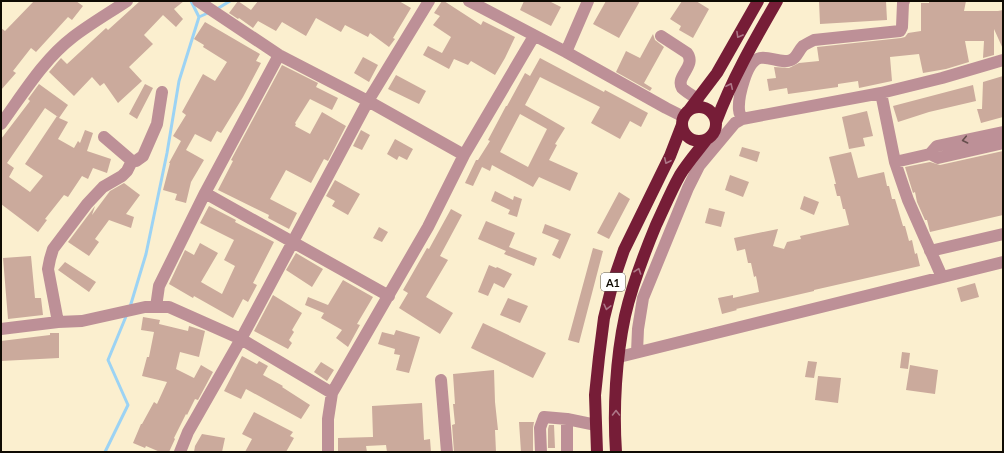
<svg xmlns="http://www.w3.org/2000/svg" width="1004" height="453" font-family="Lato,sans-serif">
<rect width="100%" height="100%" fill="#fbefcf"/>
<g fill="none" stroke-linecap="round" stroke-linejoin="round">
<path stroke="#9cd3f4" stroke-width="3" d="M217 9 230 1
M199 17 210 12
M130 307 146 254 167 153 179 81 199 17 191 1
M105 452 128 405 108 360 127 314"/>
</g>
<path fill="#cbaa9c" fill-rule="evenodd" d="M34 1H76L83 6 72 20 68 17 36 52 31 48 13 71 16 73 1 90V28L5 31Z
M140 1H184L174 9 183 19 176 27 163 15 144 35 153 44 129 67 142 81 118 103 104 83 100 86 92 77 74 96 49 72 61 58 67 64 106 28 108 30Z
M238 1 251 10 258 1H399L411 8 393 38 395 39 389 47 370 33 368 37 345 25 341 32 316 18 306 36 282 22 276 31 258 21 253 28 239 18 238 19 229 13Z
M442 1H444L481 25 483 21 515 37 505 58 495 75 471 61 468 65 454 59 449 69 423 55 428 46 442 53 451 37 433 25 440 16 434 13Z
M524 1H549L561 7 551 26 520 10Z
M606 1H640L619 38 593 24Z
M682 1H696L709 9 693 38 679 30 681 26 670 19Z
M819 1H886L887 20 820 24Z
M929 1H966L964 11H998L1003 10V49L994 29V55L983 58 984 41H965L969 62 946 69 923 73 919 54 890 57 892 81 859 88 858 81 838 84V87L788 94 787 88 769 91 767 79 776 78 774 67 789 68 799 63 819 61 817 47 901 38 905 37 908 33 921 31V3H929Z
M205 22 260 54 256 61 261 63 243 97 221 133 217 131 211 142 195 134 186 150 204 160 191 182 186 203 175 200 177 194 163 190 170 163H169L181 141 173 136 186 115 182 112 203 74 215 81 227 62 203 47 204 45 194 39Z
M653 34 655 40 664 47 644 83 652 88 650 91 616 72 626 51 640 58Z
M363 57 378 65 369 82 354 73Z
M540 58 604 92 605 90 648 113 641 127 630 121 620 139 591 123 600 107 540 77 525 105 565 128 555 144 557 145 549 160 578 173 570 191 539 177 533 187 492 165 490 171 482 167 473 186 465 183 476 160H478L490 141 488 140 506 106H507L525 73 530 76ZM520 114 547 129 528 167 500 152Z
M282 65 318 83 316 87 338 98 332 110 310 99 295 123 296 124 295 126 310 134 322 112 346 126 328 161 324 159 311 183 286 170 270 199 297 213 289 229 268 218 269 215 218 190 233 161 231 160Z
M396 75 426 91 419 104 388 89Z
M1003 76V117L981 123 977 109H982L983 82Z
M39 84 68 105 59 118 68 122 58 139 74 148 78 141 80 143 85 130 93 133 87 151 111 159 107 173 93 168 88 179 82 176 68 197 64 195 45 219 47 220 38 232 1 204V139L30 101 28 99ZM45 108 58 117 57 116 25 164 43 176 30 192 9 177 14 168 7 163Z
M145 84 153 88 137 119 129 114Z
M973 85 976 101 929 112 898 122 893 106Z
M867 111 873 136 863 138 865 146 849 149 842 117Z
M361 130 370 135 362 150 353 146Z
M395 139 413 149 407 160 399 156 397 160 387 154Z
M742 147 760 152 757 162 739 156Z
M1003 151V215L930 232 927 220H925L917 202 915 192 913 193 905 167 930 162 940 165Z
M851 152 858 178 884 172 887 186H889L892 199H895L903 226H905L909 241 912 240 915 254 917 253 920 266 814 290V291L736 309 737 310 722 314 718 298 733 295V298L759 292 756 276 754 277 751 263H748L745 249 737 251 734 238 778 229 773 246 784 249 787 242 801 239 800 236 849 225 845 209H843L840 196H837L834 184H836L829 157Z
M730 175 749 182 743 197 725 190Z
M335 180 360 194 348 215 332 206 335 201 326 196Z
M124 183 140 195 126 214 134 217 131 228 109 220 95 239 99 242 89 256 68 242 95 206 92 215 110 191Z
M495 191 513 200 514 196 522 199 517 217 508 214 510 210 491 201Z
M619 192 630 199 609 239 597 233Z
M804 196 819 202 814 215 800 209Z
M209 206 236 220 235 222 274 242 253 283 257 285 248 302 243 299 233 318 194 296 193 298 169 284 185 250 194 255 200 243 218 253 201 282 222 294 235 266 224 260 234 240 200 223Z
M709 208 725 212 721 227 705 223Z
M451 209 462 215 440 256 448 260 426 297 453 313 440 334 399 308 408 293 403 290 427 248 429 249Z
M486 221 515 233 509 247 537 258 534 266 504 254 506 251 478 239Z
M545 224 571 234 560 259 552 255 559 240 542 233Z
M379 227 388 232 382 242 373 238Z
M593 248 603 251 579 343 568 340Z
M296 253 323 269 312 287 286 270Z
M31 256 35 298H41L43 315 8 319 3 258Z
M65 262 96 282 89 292 58 270Z
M489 265 496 268 497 267 512 274 504 288 494 283 488 296 478 292Z
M343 280 373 297 357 324 360 325 348 347 336 338 342 330 321 318 324 313 305 305 308 297 328 305Z
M975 283 979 297 961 302 957 288Z
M273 295 302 313 292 330 294 332 289 340 292 343 288 349 254 331Z
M508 298 528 306 520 323 500 315Z
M143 317 160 320 159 324 188 331 189 326 205 331 199 357 180 352 176 369 194 378 201 365 213 372 198 400 195 399 187 415 186 414 174 438 175 439 169 452H160L146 446 145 448 133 443 141 424H142L154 402 157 404 167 382 142 376 147 357H149L154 332 141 330Z
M483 323 546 353 533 378 471 348Z
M396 330 420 337 409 373 396 370 400 355 394 354 395 349 378 344 382 332 394 335Z
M50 333H59V358L1 361V341L50 335Z
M902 352 910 353 908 369 900 368Z
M242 356 257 364 259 361 268 366 263 375 283 386 282 387 310 405 301 419 246 389 241 399 224 391Z
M808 361 817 362 814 378 805 377Z
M321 362 334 370 327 381 314 372Z
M910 365 938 370 935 394 906 390Z
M494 370 495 402 498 430H495L496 452H454L452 425 455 424 453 404H455L453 374Z
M818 376 841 378 838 403 815 400Z
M422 403 424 440 430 439 431 452H387L386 445 366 446 367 452H338V438L373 437 372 406Z
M254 412 293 432 290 436 294 438 286 452H245L252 439 242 434Z
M519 422H534L533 428V451L521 452Z
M549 425H554L555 448H548V429Z
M202 434 225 438 222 452H194L195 446Z"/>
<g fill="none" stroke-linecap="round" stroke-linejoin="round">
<path stroke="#bd9097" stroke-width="12" d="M198 1 279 55 368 101 464 155
M469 1 566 52 666 108 684 117
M661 36 687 53C697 66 675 76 682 88 686 92 693 96 698 99
M566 52 588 1
M881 93 895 162 908 200 942 277
M742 119C741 116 739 113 739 110 738 98 746 61 760 58 770 56 781 64 791 60 797 58 798 51 803 46 806 44 810 42 814 40L900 31 902 27 903 3 904 1
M1 124C23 94 43 60 73 37 90 24 109 13 127 1
M104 137 132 161H136L143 156 157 124 162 92
M930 154 938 158 1003 143
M895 162 930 154 937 146 1003 132
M205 193 389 296
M930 251 1003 234
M156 307 159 286 205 193 279 55
M58 322 48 269 50 259 53 249 87 204 103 187 122 176 127 171 132 161
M1 329 58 322 82 321 145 307H169L241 339 332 393
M637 352 638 329 643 298 688 188 699 166 735 123 742 119 881 93 942 78 1003 60
M619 357 1003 262
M441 380 447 452
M180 452 188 432 241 339 368 101 429 1
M328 452V419L332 393 428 227 464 155 534 36
M541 452 540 428 544 417 567 419
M567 452V419L596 425"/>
<path stroke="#761d37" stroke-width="12" d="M682 124a17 17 0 1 1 34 0a17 17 0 1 1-34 0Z
M689 110 717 73 758 1
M716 122C732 79 754 41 777 1
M597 452 595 395 599 357 604 318 613 282 624 250 670 156 682 125
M616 452C613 409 616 358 625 316 632 285 644 254 656 225 664 208 671 191 680 175 688 162 698 151 707 139"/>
</g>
<defs><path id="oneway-chevron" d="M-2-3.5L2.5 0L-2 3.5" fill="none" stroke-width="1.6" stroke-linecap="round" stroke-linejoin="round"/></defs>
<g stroke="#ad7787">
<use href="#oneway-chevron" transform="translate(739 35) rotate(119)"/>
<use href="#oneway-chevron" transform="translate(730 86) rotate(-65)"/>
<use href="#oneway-chevron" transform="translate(667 161) rotate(115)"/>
<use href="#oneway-chevron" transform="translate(638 271) rotate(-71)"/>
<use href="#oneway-chevron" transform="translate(607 307) rotate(104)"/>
<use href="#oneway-chevron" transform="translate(616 413) rotate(-90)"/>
</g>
<use stroke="#664e4d" href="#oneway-chevron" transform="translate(965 140) rotate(168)"/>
<g text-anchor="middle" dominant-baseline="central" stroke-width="3.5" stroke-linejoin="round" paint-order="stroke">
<rect fill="#fff" stroke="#57544f" stroke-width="1" x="601" y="273" width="24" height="18" rx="3"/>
<g font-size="11" font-weight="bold" fill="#0f0b03">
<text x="613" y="282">A1</text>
</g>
</g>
<rect width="1004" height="453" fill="none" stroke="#0f0b03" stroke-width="4"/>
</svg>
